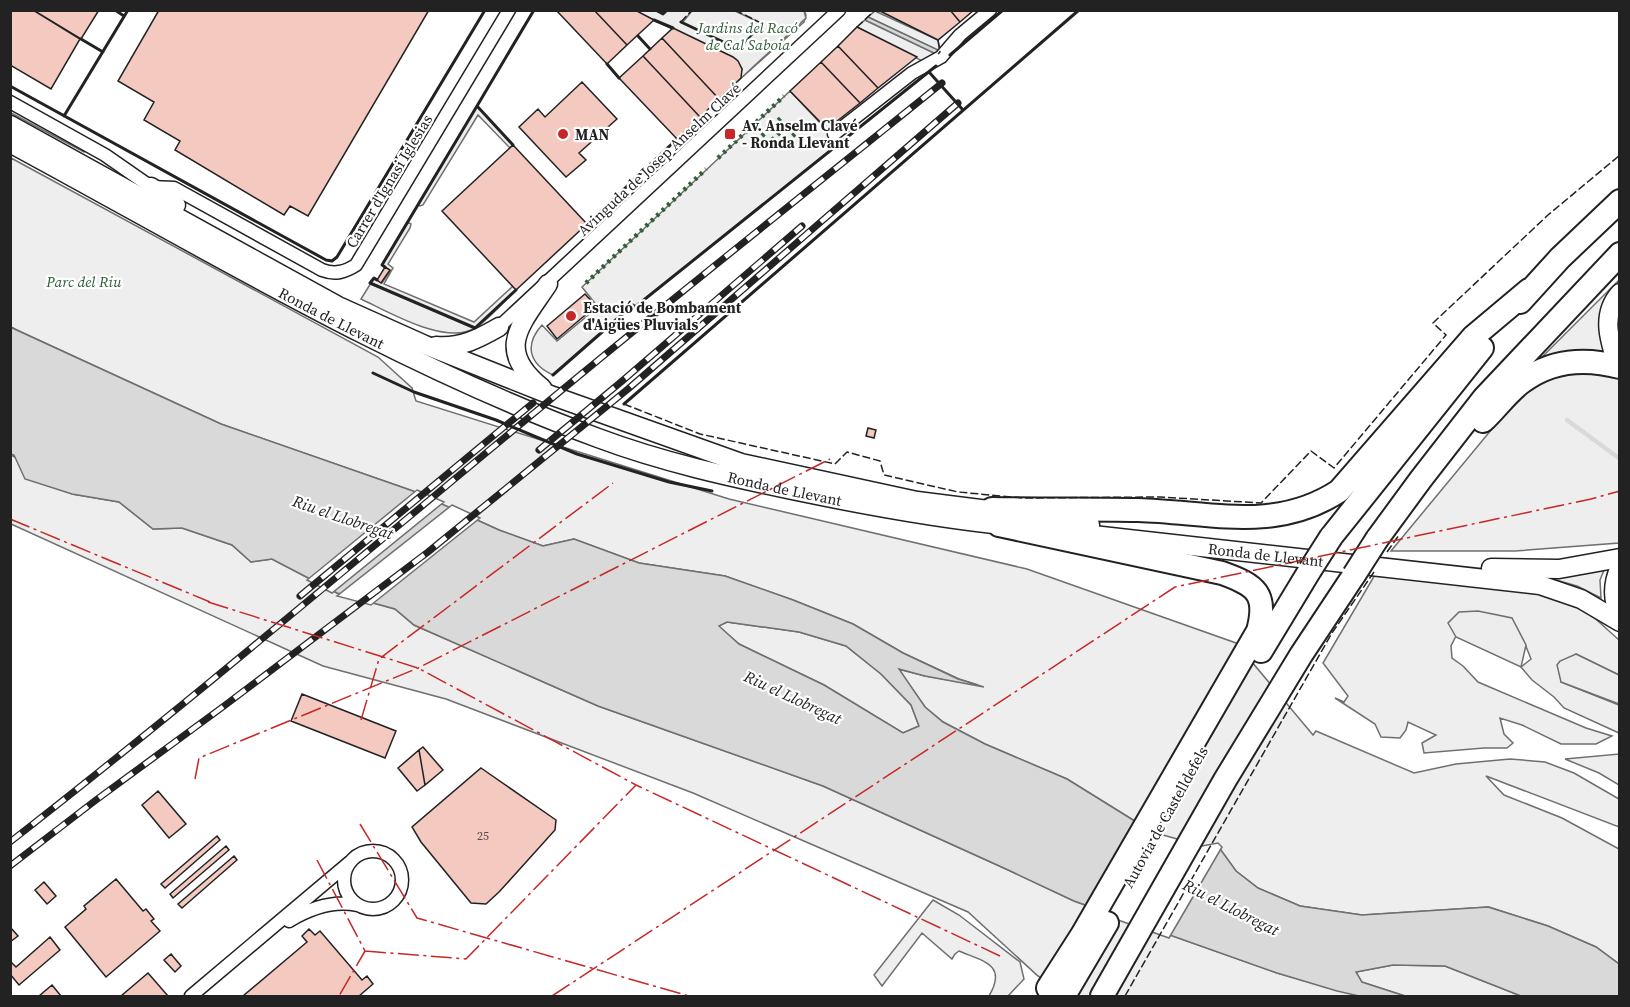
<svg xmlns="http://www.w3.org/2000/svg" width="1630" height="1007" font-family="'Source Serif 4',serif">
<rect width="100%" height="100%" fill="#fff"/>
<path fill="#eee" stroke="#6f6f6f" stroke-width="1.5" d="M804 10 806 15 804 22 739 80 742 69 736 59 635 11Z
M875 11 938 40 940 52 922 61 857 27 865 20 936 54 938 50 868 17Z
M790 91 839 143 635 307 633 305 553 375C529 364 524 345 542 325L557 341 598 307 582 287Z
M10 105 88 147 84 152 11 113Z
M477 106 513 145 510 148 478 115 423 205 420 206 418 205Z
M11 158 378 357 412 388 416 401 729 499 1027 569 1236 643 1313 735 1316 731 1414 773 1456 764 1510 759 1545 762 1574 773 1619 799V827L1486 776 1504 795 1562 818 1619 849V964L1596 947 1548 926 1489 907 1362 915 1300 906 1258 888 1236 871 1218 846 1202 849 1162 838 1067 779 985 744 943 722 925 707 898 669 925 676 978 685 959 679 903 653 853 624 793 600 725 576 639 563 574 539 543 546 499 530 413 491 221 424 21 332 11 327Z
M407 222 411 224 410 228 388 264 393 268 384 284 474 322 513 286 516 290C505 300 488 321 475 328 446 346 389 312 361 299L374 278 382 283 390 271 382 265Z
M1619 280 1609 354 1518 381Z
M1566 369 1619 373V543L1515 551H1391L1525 389Z
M10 454 72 494 119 502 153 529 182 528 232 545 251 562 272 559 337 593 395 609 414 625 598 706 823 786 1006 869 1074 901 1277 973 1359 996H1079L1038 976 968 912 693 793 446 699 323 666 11 524Z
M1606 565 1600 580 1601 598 1577 586 1538 575Z
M1376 573 1530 588 1565 600 1588 612 1619 640V675L1576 654 1561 682 1619 705V733L1564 708 1554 697 1532 680 1521 667 1531 659 1525 644 1457 634 1451 646 1452 658 1463 666 1478 682 1586 728 1612 736 1596 744H1561L1522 725 1500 718 1504 734 1513 743 1507 748H1484L1424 753 1422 743 1436 735 1408 722 1406 730 1400 738 1381 737 1375 724 1335 698 1344 702 1348 696 1323 663Z
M727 622 799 632 846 646 881 674 911 705 919 726 903 733 824 685 739 644 718 626Z
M1619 754V785L1599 773 1565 759Z
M933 900 959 915 1020 962 1024 979 1008 996H989C1008 964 982 961 959 951L955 954 952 959 922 933 882 986 874 975Z
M1393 965 1445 966 1521 996H1405L1361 982 1356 972Z"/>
<path fill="#ededed" stroke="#6f6f6f" stroke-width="1.5" d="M635 11H656L663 14 667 11H692L682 23 738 48 763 24 735 11H804L806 18 739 80 742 69 736 59Z
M1478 611 1512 618 1526 645 1521 667 1456 637 1448 623 1459 612Z
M1576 654 1619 675V704L1561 682 1557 665 1560 661Z"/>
<path fill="#d9d9d9" stroke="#6f6f6f" stroke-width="1.5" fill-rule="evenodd" d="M868 17 938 50 936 54 865 20Z
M10 327 221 424 413 491 499 530 543 546 574 539 639 563 725 576 793 600 853 624 903 653 958 679 984 687 925 676 899 669 925 707 943 722 985 744 1067 779 1162 838 1202 849 1218 846 1236 871 1258 888 1300 906 1362 915 1488 907 1548 926 1596 947 1619 964V996H1521L1445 966 1393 965 1356 972 1362 982 1405 996H1359L1337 991 1277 973 1074 901 1006 869 823 786 598 706 414 625 395 609 337 593 272 559 251 562 232 545 182 528 153 529 119 502 72 494 25 479 14 455 11 454ZM727 622 799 632 846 646 881 674 911 705 919 726 903 733 824 685 739 644 719 626Z"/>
<path fill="#fff" stroke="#6f6f6f" stroke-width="1.5" d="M417 490 444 502 332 593 307 580Z
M452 505 480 518 371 605 337 596Z
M1139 820 1163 835 1202 846 1218 843 1222 847 1169 938 1087 909Z"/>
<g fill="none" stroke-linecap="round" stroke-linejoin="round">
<path stroke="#d9d9d9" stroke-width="4.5" d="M1567 420 1620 459"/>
</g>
<path fill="#f3c9c0" stroke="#222" stroke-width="1.5" d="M10 10H33L80 39 51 89 12 66 10 67Z
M33 10H99L81 39Z
M159 10H429L308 216 290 206 284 215 175 150 180 141 144 120 154 102 118 81Z
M556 10H594L627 45 607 64Z
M594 10H635L654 20 627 45Z
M878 10H950L960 22 938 40Z
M950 10H974L960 22Z
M857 27 917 57 878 88 838 46Z
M673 28 733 57 738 61 742 69 741 78 719 99 662 38Z
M662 38 719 99 700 117 643 56Z
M838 46 878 88 860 103 821 62Z
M643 56 700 117 677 139 619 78Z
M821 62 860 103 827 129 790 91Z
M582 82 617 119 579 153 586 160 566 177 519 127 538 109 545 117Z
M513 145 587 224 516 290 442 211Z
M385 267 390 270 381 283 377 280Z
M585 294 596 306 557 339 547 326Z
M868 428 876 430 874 438 866 436Z
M302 694 396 731 385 758 291 721Z
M423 747 443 770 425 785 419 750Z
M419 750 425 785 417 791 398 768Z
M481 768 556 820 555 830 499 892 486 904 471 903 421 842 412 827Z
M158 791 186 824 169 838 142 805Z
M217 836 220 840 165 888 161 884Z
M226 846 229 850 173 898 170 894Z
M234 856 237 860 182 908 178 904Z
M116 879 143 911 146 909 154 919 151 921 160 931 106 977 65 927 86 909 84 906Z
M44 882 56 896 47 904 35 890Z
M10 927 18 936 10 942Z
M309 929 315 935 320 931 362 980 367 976 373 984 359 996H243L307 942 302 936Z
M50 937 60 950 19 985 10 974V961L16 967Z
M171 954 181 966 175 972 164 960Z
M148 973 168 996H121Z
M52 985 61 996H39Z"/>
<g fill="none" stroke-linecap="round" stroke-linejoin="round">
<g stroke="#222" stroke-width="15">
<path id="street" d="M10 102 105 155 151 187 174 188 322 270C335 275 345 272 356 265L509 10
M834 134 912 73 941 57 960 35 990 10
M499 327 839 10
M344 880a29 29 0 1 1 58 0a29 29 0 1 1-58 0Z
M289 921C309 909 333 900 357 905
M191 996 350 862"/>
</g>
<g stroke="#222" stroke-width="21">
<g id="secondary">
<path d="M10 125 338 306 425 345 553 396 741 463 917 501 1004 512"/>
<path id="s1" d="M10 143C203 247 392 362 598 438 662 462 730 477 797 491 869 506 940 519 1012 526"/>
<path d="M151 187 176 205"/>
<path d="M436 346C461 348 478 339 499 327"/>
<path d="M1618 367C1610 342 1600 315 1620 293"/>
<path d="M542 388C494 349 521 325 548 284"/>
<path d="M1035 517 1090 525"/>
<path id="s2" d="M1075 533 1540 585 1581 599 1620 622"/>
<path d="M1620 567C1612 584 1612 600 1620 617"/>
<path d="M1491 568 1559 569 1620 558"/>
</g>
</g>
<g stroke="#222" stroke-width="26">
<path id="highway" d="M1520 302 1560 258 1620 201
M1483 421C1496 409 1508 392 1522 382 1551 360 1586 358 1620 367
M992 509C1041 510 1090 509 1138 510 1210 512 1275 533 1339 491L1473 337 1529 290
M999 525 1222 573C1256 585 1268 594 1258 631L1082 935 1048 988
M1331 537 1482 348
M1377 539 1421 479 1484 398 1620 254
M1261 651 1310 570
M1064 996 1107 923
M1102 996 1225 780 1301 655 1354 575"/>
</g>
<use href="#street" stroke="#fff" stroke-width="12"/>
<use href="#secondary" stroke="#fff" stroke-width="18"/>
<use href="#highway" stroke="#fff" stroke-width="22"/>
<g stroke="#222" stroke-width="7">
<path id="rail" d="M539 450 621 382 802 226
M300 596 533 403
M10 842C205 690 394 528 585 371 703 274 823 179 942 83
M10 866 96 800 224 706 428 552 628 389 958 103"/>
</g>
<use href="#rail" stroke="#fff" stroke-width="4.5" stroke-dasharray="14" stroke-linecap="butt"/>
<g stroke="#222" stroke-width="26" stroke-linecap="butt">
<path id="highway-bridge" d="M1310 570 1331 537
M1354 575 1377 539"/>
</g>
<use href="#highway-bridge" stroke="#fff" stroke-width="22"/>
<path stroke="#2f5e38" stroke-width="4.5" stroke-dasharray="3 4.5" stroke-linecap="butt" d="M762 136 783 116
M772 140 793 120
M787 141 797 132
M718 158 784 96
M586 283 706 169"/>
<path stroke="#222" stroke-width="1.5" stroke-dasharray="8 3" stroke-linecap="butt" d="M735 10 763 24 744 43
M681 22 692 10
M857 27 875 10
M938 40 940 52 938 54
M624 404 700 434 835 464 847 452 880 461 884 475 958 492 1023 498 1160 497 1261 503 1311 451 1334 468 1446 335 1433 323 1548 215 1620 155
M1387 552 1399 535
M1125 996 1332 633 1374 572"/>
<path stroke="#222" stroke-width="3" d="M115 10 124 16
M656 10 663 14 667 10
M654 20 673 28
M681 22 738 49 744 43
M638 36 650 49
M81 39 103 52
M950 55 1003 10
M607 64 619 78
M929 72 963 110
M10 86 326 260 332 261 337 257 485 10
M477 106 534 10
M64 116 128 10
M587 224 677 139
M385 267 382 265 477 106 513 145
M377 280 374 278 370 283 475 328 516 290
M373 373 414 392 496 420 577 454 669 482 712 491
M553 375 633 305 635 307 936 66
M624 404 1079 10"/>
<path stroke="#c62828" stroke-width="1.5" stroke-dasharray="21 4.5 3 4.5" stroke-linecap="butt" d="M10 519 210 602
M208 602 418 668 636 785
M361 720 379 659 613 483
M195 779 199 758 418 668 830 459
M360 824 417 918 689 996
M317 860 365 951 339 996
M365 951 466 959 636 785 1000 956
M552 996 1175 587 1591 499 1620 491"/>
</g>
<g fill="#c62828" stroke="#fff" stroke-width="2">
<circle cx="563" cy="134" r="6"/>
<rect x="724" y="128" width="12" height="12" rx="3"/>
<circle cx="571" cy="316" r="6"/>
</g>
<g text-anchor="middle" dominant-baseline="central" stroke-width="4.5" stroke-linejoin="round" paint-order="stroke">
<g font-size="12" fill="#564c4a">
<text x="483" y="836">25</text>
</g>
<g font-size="15" font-style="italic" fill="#2f5e38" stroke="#fff">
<text x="748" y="27">Jardins del Racó<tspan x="748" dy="17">de Cal Saboia</tspan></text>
<text x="84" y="281">Parc del Riu</text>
</g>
<g font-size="15" font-weight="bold" fill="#222" stroke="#fff" text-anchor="start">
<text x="742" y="125">Av. Anselm Clavé<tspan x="742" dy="17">- Ronda Llevant</tspan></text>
<text x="575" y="134">MAN</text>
<text x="583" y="307">Estació de Bombament<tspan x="583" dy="17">d'Aigües Pluvials</tspan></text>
</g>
<g font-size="15" fill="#222" stroke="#fff">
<text transform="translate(659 159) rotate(-43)">Avinguda de Josep Anselm Clavé</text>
<text transform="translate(389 181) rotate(-59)">Carrer d'Ignasi Iglesias</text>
<text stroke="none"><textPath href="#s1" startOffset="366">Ronda de Llevant</textPath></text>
<text stroke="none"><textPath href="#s1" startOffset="852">Ronda de Llevant</textPath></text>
<text stroke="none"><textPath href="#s2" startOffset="192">Ronda de Llevant</textPath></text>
<text transform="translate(1165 817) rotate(-61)">Autovia de Castelldefels</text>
</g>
<g font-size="16" font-style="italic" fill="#222" stroke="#fff">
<text transform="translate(343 517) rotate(19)">Riu el Llobregat</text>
<text transform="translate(793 697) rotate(25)">Riu el Llobregat</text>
<text transform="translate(1231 907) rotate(27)">Riu el Llobregat</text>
</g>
</g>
<rect width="1630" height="1007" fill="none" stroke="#222222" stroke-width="24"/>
</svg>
